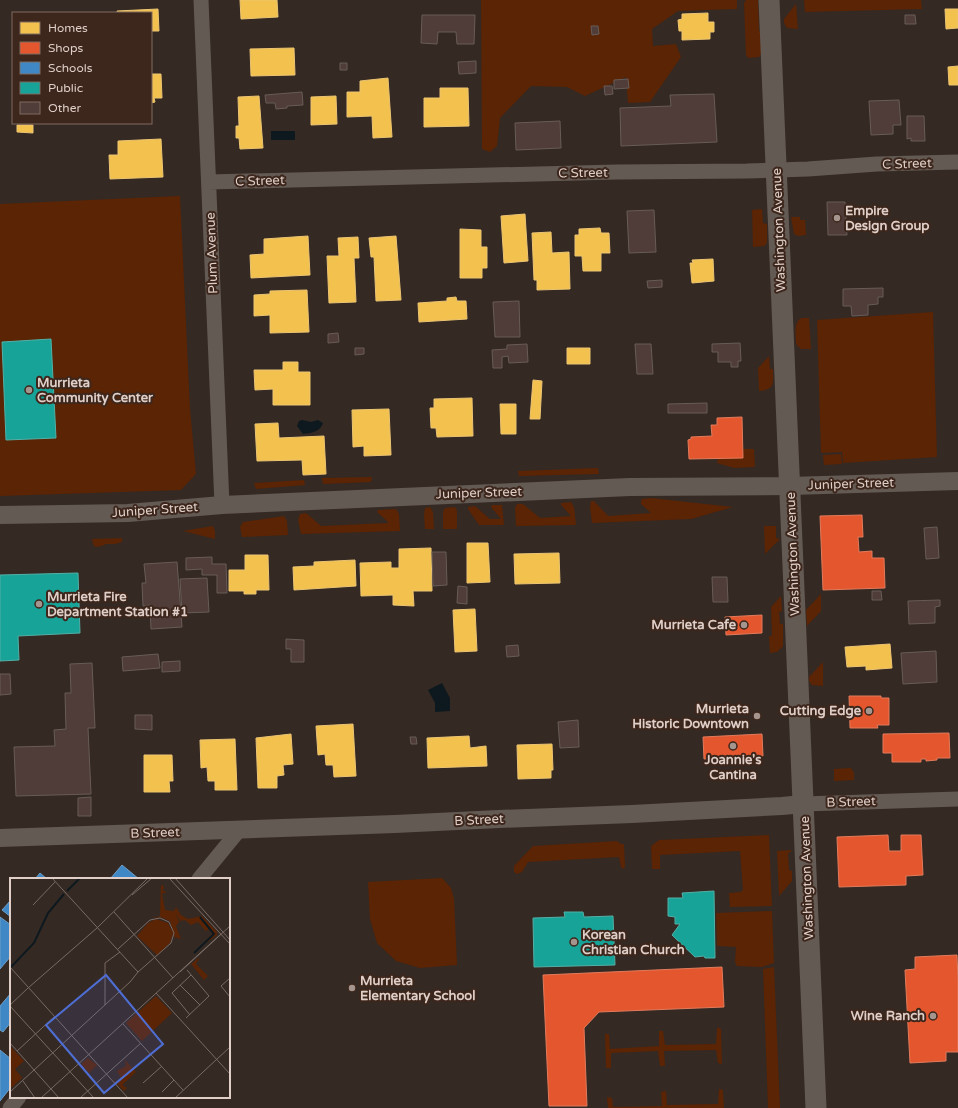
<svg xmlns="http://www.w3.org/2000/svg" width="958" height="1108" font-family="'Varela Round',sans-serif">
<rect width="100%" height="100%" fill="#352923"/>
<path fill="#5a2405" d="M481 0H737V9L678 11 652 29 653 46 676 44 681 57 650 102 628 103 626 77 585 96 567 87 531 86 500 118 497 146 490 152 482 149Z
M746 0H758L759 31 761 32V54L759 57 748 58 746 55 744 3Z
M804 0H921L922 9 805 12Z
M796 4 798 29 787 28 784 23V19Z
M180 196 190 409 196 474 181 490 0 496V204Z
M762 209 763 223 767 224V243L764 246 753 247 752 210Z
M791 217H800V220H805L806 235 798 236 794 234Z
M933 312 937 457 843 463 842 452 821 453 817 320Z
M802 318H809L811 349H801L796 344C796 336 793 321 802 318Z
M769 356 770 369H773C773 382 776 390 759 391L758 368Z
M743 449H754L755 467 734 468 717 463 718 458H743Z
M841 454 842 464 824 465 823 455Z
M598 468 599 474 519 476 518 471Z
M372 477 371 482 323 484 322 478Z
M304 480 305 485 256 489 254 483Z
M651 498 733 507 691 519 592 523 590 507 591 501H594L608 516 651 513 641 504V501L642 499Z
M571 502 574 507 576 525 516 526 515 508 517 504H523L540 518 571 516 561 505V503Z
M492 505H502L504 525H479L468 509V507L475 506 490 519H501L491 507Z
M430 507 433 512 434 529H425L424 515 425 508Z
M455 507 457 511V529H443V512L445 508Z
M396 509 399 514 400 531 301 534 298 520 300 514 306 513 321 526 388 523V522L377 512 378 510Z
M284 516 287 521 288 535 242 537 240 527 243 522Z
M213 526 215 531V539L183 531Z
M764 526H776V538L780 539 765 554Z
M122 538V542L115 544H106L102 546 95 547 93 544 92 539Z
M821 594V611L807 626 806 610Z
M781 596 782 611 779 612 780 624H783V646L777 652 770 653 769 636H772L771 607Z
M823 662V686L812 685 809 681V677Z
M851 768 854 773V780L834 781V769Z
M769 835 772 906 730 907 729 893 740 892 743 890 740 851 660 855V869H652L651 846 659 840Z
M617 841 621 844H624L625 867 623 869 621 867 619 857 528 862 522 872 517 874 514 872V866L533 846Z
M791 850V852L788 853 789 870 792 871V881L779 896 777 851Z
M442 878 451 888 454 899 457 965 420 968 396 961 377 943 370 919 368 882Z
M772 911 774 963 762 967 737 966 735 962 736 947 717 946 716 913Z
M774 967 780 1108H768L763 969Z
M718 1027 721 1029 722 1064 718 1063 716 1050 664 1051 665 1066H660L658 1051 611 1053V1068H606L605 1034H609L610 1049 659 1046V1031H663L665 1045 716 1044 717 1029Z
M719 1089 723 1090 724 1108H608L607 1097 612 1098 613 1107 662 1106 661 1092 666 1091 667 1105 718 1104Z"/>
<path fill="#0d191e" d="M271 131H295V140H271Z
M302 420 311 422 318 420 323 423C320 432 311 433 303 434L297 426 299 421Z
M442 683 450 698V711L435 712V703L428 690Z"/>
<path fill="#f2c14e" stroke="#ecc573" d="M240 0H277L278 17 241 19Z
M158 9 159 31H151V13H117V11Z
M945 9H958V28L946 29Z
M708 13V22H714V32H710V39L682 40V31H679L678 20 682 19V14Z
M294 48 295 75 251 76 250 49Z
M958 66V85H949L948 67Z
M151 74H161L162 98H154L155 102 151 103Z
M388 78 392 137 373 138 372 116 347 117V92H360V81Z
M440 88H468L469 126 424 127V98H440Z
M259 96 263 148 240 149 239 138H236V126H239L238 97Z
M336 96 337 124 311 125V97Z
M17 125H33V133L17 132Z
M161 139 163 177 110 179 109 155H118V141Z
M525 214 528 261 504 263 501 216Z
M600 228 601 233H609L610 253H601V271H583L582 256H575V235H579V229Z
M460 229 481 230V247H487V268H482V278H460Z
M551 232 552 253 569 252 570 289 537 290V280H534L532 233Z
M308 236 310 275 251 278 250 255 264 254V239Z
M396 236 401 300 376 301 374 257H371L369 238Z
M358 237 359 258H354L356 302 329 303 327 256H339L338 238Z
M713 259 714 281 692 283 690 263H693L692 260Z
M307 290 309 332 270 333V315L254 316V295L270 294V291Z
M456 297 457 301H466L467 319 419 322 418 303 447 301V298Z
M567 348H590V364H567Z
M283 362H298V372H310V405H273V389L255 390 254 370H283Z
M533 380 542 381 540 419H530Z
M472 398 473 436 437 437 436 428H431L430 408H434V399Z
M500 404H516V434H501Z
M389 409 391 455 364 456V446L353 447 352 410Z
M278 423 279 438 324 436 326 474 303 475 302 460 257 461 255 424Z
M467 543H488L490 582 467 583Z
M431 548 432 591H413L414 606 393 605V595L361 596 360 563 391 562V568H399V549Z
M559 553 560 583 515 584 514 554Z
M245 555H268L269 590H256V594H244V591H229V570H245Z
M355 560 356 586 294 590 293 567 314 566V562Z
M475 609 477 651 455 652 453 610Z
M890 644 892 668 866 670V666L847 667 845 647Z
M353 724 356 776 334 777 333 765H326L325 754 318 755 316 726Z
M291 734 293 764 283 765 284 775 277 776V788H258L256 738Z
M469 736 470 748 486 746 487 766 428 768 427 738Z
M235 739 237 790H215V781H208L207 767 201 768 200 740Z
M552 744 553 770H551V778L518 779 517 745Z
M144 755H172L173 781H169L170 792H144Z"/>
<path fill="#e4572e" stroke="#e27b5c" d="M742 417 743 458 689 459 688 440 691 439V437L712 436 711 425H717V418Z
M862 515 863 537H858L859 552 872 551V558H884L885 588 823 590 820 516Z
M762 615V633L726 635 725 617Z
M849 696H881V698H889V725H877L878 728H850Z
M949 733 950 758H937V760L926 761V759H921V762H892V753H883V734Z
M762 734 763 756 704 759 703 737Z
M888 835 889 851H901V835H921L923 875 906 876V885L839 887 837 837Z
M957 955 958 981V1052H946V1061L910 1063 905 970 915 969V957Z
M722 967 724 1007 599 1012 584 1028 587 1106H549L543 975Z"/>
<path fill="#3f88c5" stroke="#6f9dc6" d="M122 865 139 879H110Z
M40 873 47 879H35Z
M11 900V917L2 910Z
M0 917 11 925V956L0 969Z
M11 993V1022L3 1032 0 1030V1006Z
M0 1050 11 1059V1087L0 1101Z"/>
<path fill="#17a398" stroke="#53b0a6" d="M51 339 56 438 6 440 2 342Z
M78 573 80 633 18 636 19 660 0 661V575Z
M714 891 715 958H705L704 956 695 957 672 935 680 924H675V917L668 916V898H683L682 893Z
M564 912H583L584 917 613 916 615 965 534 967 533 918 565 917Z"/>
<path fill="#503c39" stroke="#685c58" d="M422 15H475L474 44H457L456 32H438L437 44 421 43Z
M905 15H915L916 24H905Z
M591 26H598L599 34 592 35Z
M476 61V73L459 74 458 62Z
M340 63H347V70H340Z
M628 79 629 88 614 89V80Z
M604 86H612L613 94 605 95Z
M302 92 303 105 287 106V108L276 109 275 103H266L265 95Z
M714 94 717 142 621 146 620 108 671 106 670 95Z
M899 100 901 125H893V134L871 135 869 101Z
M907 116H924L925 141H911V138L907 139Z
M560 121 561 148 516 150 515 123Z
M827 202H845L847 235H828Z
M654 210 656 252 629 253 627 211Z
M662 280V287L648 288 647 281Z
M883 288V297H878V304L868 305V315L852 316 851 306H843V289Z
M519 301 520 337H495L493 302Z
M338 333 339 342 328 343V334Z
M740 343 741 361H738V367H731V362H718V352H712V344Z
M527 344 528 362 509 363 508 356 502 357V368H493L492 350 507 349V345Z
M635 344H651L653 374H637Z
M355 348H364V354L355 355Z
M707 403V413H668V404Z
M937 527 939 558 926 559 924 528Z
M432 552H446L447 585 433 586Z
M212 557V564H226L227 593H217V575H202V569L186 570V558Z
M177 562 182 627 151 629 150 605 143 606 142 583H146L144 564Z
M712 577H727L728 602H713Z
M207 578 209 612 182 613 180 579Z
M458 586 467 587V604L457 603Z
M872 591H881L882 600H872Z
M940 600V606L935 607V623L909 624 908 601Z
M286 639 304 640V662H291V649H286Z
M518 645 519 656 507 657 506 646Z
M936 651 937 682 903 684 901 653Z
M158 654 160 668 123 671 122 657Z
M180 661V671L162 672V662Z
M92 663 95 728H88L91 794 16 796 14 747 55 746 54 730 66 729 65 693H71L70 664Z
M0 674H10L11 694 0 695Z
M135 715H152V730L135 729Z
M578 720 579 747 560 748 558 722Z
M410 737H416L417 744H411Z
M91 797V816H78V798Z"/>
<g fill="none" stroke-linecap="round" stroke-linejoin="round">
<path stroke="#645a54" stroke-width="15" d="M201 0 222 505
M209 182 617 172 747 171 808 169 877 164 958 162
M803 804 958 799
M199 879 240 829
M10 1108 19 1097"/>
<path stroke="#645a54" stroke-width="18" d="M0 515 128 513 222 505 630 487 790 486 958 481
M0 838 395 824 499 819 632 814 782 806 803 804"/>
<path stroke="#645a54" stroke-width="21" d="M769 0 816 1108"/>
</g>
<g fill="#a4958e" stroke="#3d261b" stroke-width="1.5">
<circle cx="837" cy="218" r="4"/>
<circle cx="29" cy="390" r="4"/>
<circle cx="39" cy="604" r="4"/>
<circle cx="744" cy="625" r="4"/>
<circle cx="869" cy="711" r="4"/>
<circle cx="757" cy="716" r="4"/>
<circle cx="733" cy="746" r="4"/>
<circle cx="574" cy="942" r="4"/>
<circle cx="352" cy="988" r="4"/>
<circle cx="933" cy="1016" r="4"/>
</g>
<g text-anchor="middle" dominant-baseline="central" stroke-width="4" stroke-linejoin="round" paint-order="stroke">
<g font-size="13" fill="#dfcfc8" stroke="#3d261b">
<text transform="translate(907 164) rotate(-2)">C Street</text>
<text transform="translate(583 173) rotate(-1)">C Street</text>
<text transform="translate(260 181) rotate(-2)">C Street</text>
<text transform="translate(779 230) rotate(-92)">Washington Avenue</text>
<text transform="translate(212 253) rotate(-92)">Plum Avenue</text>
<text transform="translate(851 484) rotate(-2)">Juniper Street</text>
<text transform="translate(479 493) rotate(-2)">Juniper Street</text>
<text transform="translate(155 510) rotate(-4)">Juniper Street</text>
<text transform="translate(793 554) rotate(-92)">Washington Avenue</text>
<text transform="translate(851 802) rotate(-2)">B Street</text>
<text transform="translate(479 820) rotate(-3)">B Street</text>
<text transform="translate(155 833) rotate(-2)">B Street</text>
<text transform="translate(807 878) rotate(-92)">Washington Avenue</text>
</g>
<g font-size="13" font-weight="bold" fill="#dfcfc8" stroke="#3d261b" text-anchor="start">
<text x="845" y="211">Empire<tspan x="845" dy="15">Design Group</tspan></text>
<text x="37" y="383">Murrieta<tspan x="37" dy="15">Community Center</tspan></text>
<text x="47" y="597">Murrieta Fire<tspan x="47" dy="15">Department Station #1</tspan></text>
<text x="736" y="625" text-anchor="end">Murrieta Cafe</text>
<text x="749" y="709" text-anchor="end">Murrieta<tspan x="749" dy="15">Historic Downtown</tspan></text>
<text x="861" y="711" text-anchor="end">Cutting Edge</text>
<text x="733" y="760" text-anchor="middle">Joannie's<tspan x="733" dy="15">Cantina</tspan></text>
<text x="582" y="935">Korean<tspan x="582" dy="15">Christian Church</tspan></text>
<text x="360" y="981">Murrieta<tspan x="360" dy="15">Elementary School</tspan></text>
<text x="925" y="1016" text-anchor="end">Wine Ranch</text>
</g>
</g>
<g transform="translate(10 878)">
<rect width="220" height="220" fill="#352923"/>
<path d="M151 7 154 8 153 13 157 14 152 16 155 32 164 33 166 29 171 37 178 41 192 38 207 54V57L197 64 196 63 202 56 199 51 196 53 188 44 181 47 175 42 170 43 166 35 169 44 166 48 171 61 164 59 160 43 150 39 142 40 150 38ZM146 41 158 45 163 55 160 65 147 77 127 58 138 45ZM190 79 186 86 198 98 194 102 181 86ZM146 118 162 135 132 163 116 145ZM0 168 14 183 5 191 12 200 0 211ZM78 180 87 187 79 195 71 186ZM115 182 126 194 112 207 117 210 114 213 103 201 107 204 111 200 107 193 116 188Z" fill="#5a2405"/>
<path fill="none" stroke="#0d191e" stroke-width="2" d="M57 13 70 0M184 75 204 56 190 39M1 89 24 65 38 35 54 16"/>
<path fill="none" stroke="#796b65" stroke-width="1" d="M42 0 128 94M159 0 220 66M165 0 220 62M122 17 142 0M23 27 45 4M104 34 163 100M108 71 140 42 150 40 159 44 164 55 161 65 128 94M0 89 118 220M170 94 220 48M220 100 211 108 220 119M170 107 190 127M18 110 87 50 138 0M146 115 220 196M0 127 18 110M95 127V85L110 74M0 128 84 220M180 137 162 115 181 97M176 140 199 118 177 92M113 146 173 212M0 165 49 220M7 173 44 139M13 203 25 220M133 205 152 188M0 214 120 104 128 94M152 214 164 202M31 220 211 56M70 220 131 165M165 220 220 169"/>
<path fill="#4e6ed4" fill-opacity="0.15" stroke="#4e6ed4" stroke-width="2" d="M96 97 153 166 94 215 36 147Z"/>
<rect width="220" height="220" fill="none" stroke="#dfcfc8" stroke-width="2"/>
</g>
<rect x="12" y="12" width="140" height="112" fill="#3d261b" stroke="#7e6a60"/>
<rect x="20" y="22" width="20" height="12" fill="#f2c14e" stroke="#7e6a60"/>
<text x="48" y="32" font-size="12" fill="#dfcfc8">Homes</text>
<rect x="20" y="42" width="20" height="12" fill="#e4572e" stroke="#7e6a60"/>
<text x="48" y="52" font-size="12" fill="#dfcfc8">Shops</text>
<rect x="20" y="62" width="20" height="12" fill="#3f88c5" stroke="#7e6a60"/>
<text x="48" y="72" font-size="12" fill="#dfcfc8">Schools</text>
<rect x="20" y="82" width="20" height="12" fill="#17a398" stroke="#7e6a60"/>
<text x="48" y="92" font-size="12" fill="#dfcfc8">Public</text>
<rect x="20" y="102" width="20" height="12" fill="#503c39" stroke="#7e6a60"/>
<text x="48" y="112" font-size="12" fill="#dfcfc8">Other</text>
</svg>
